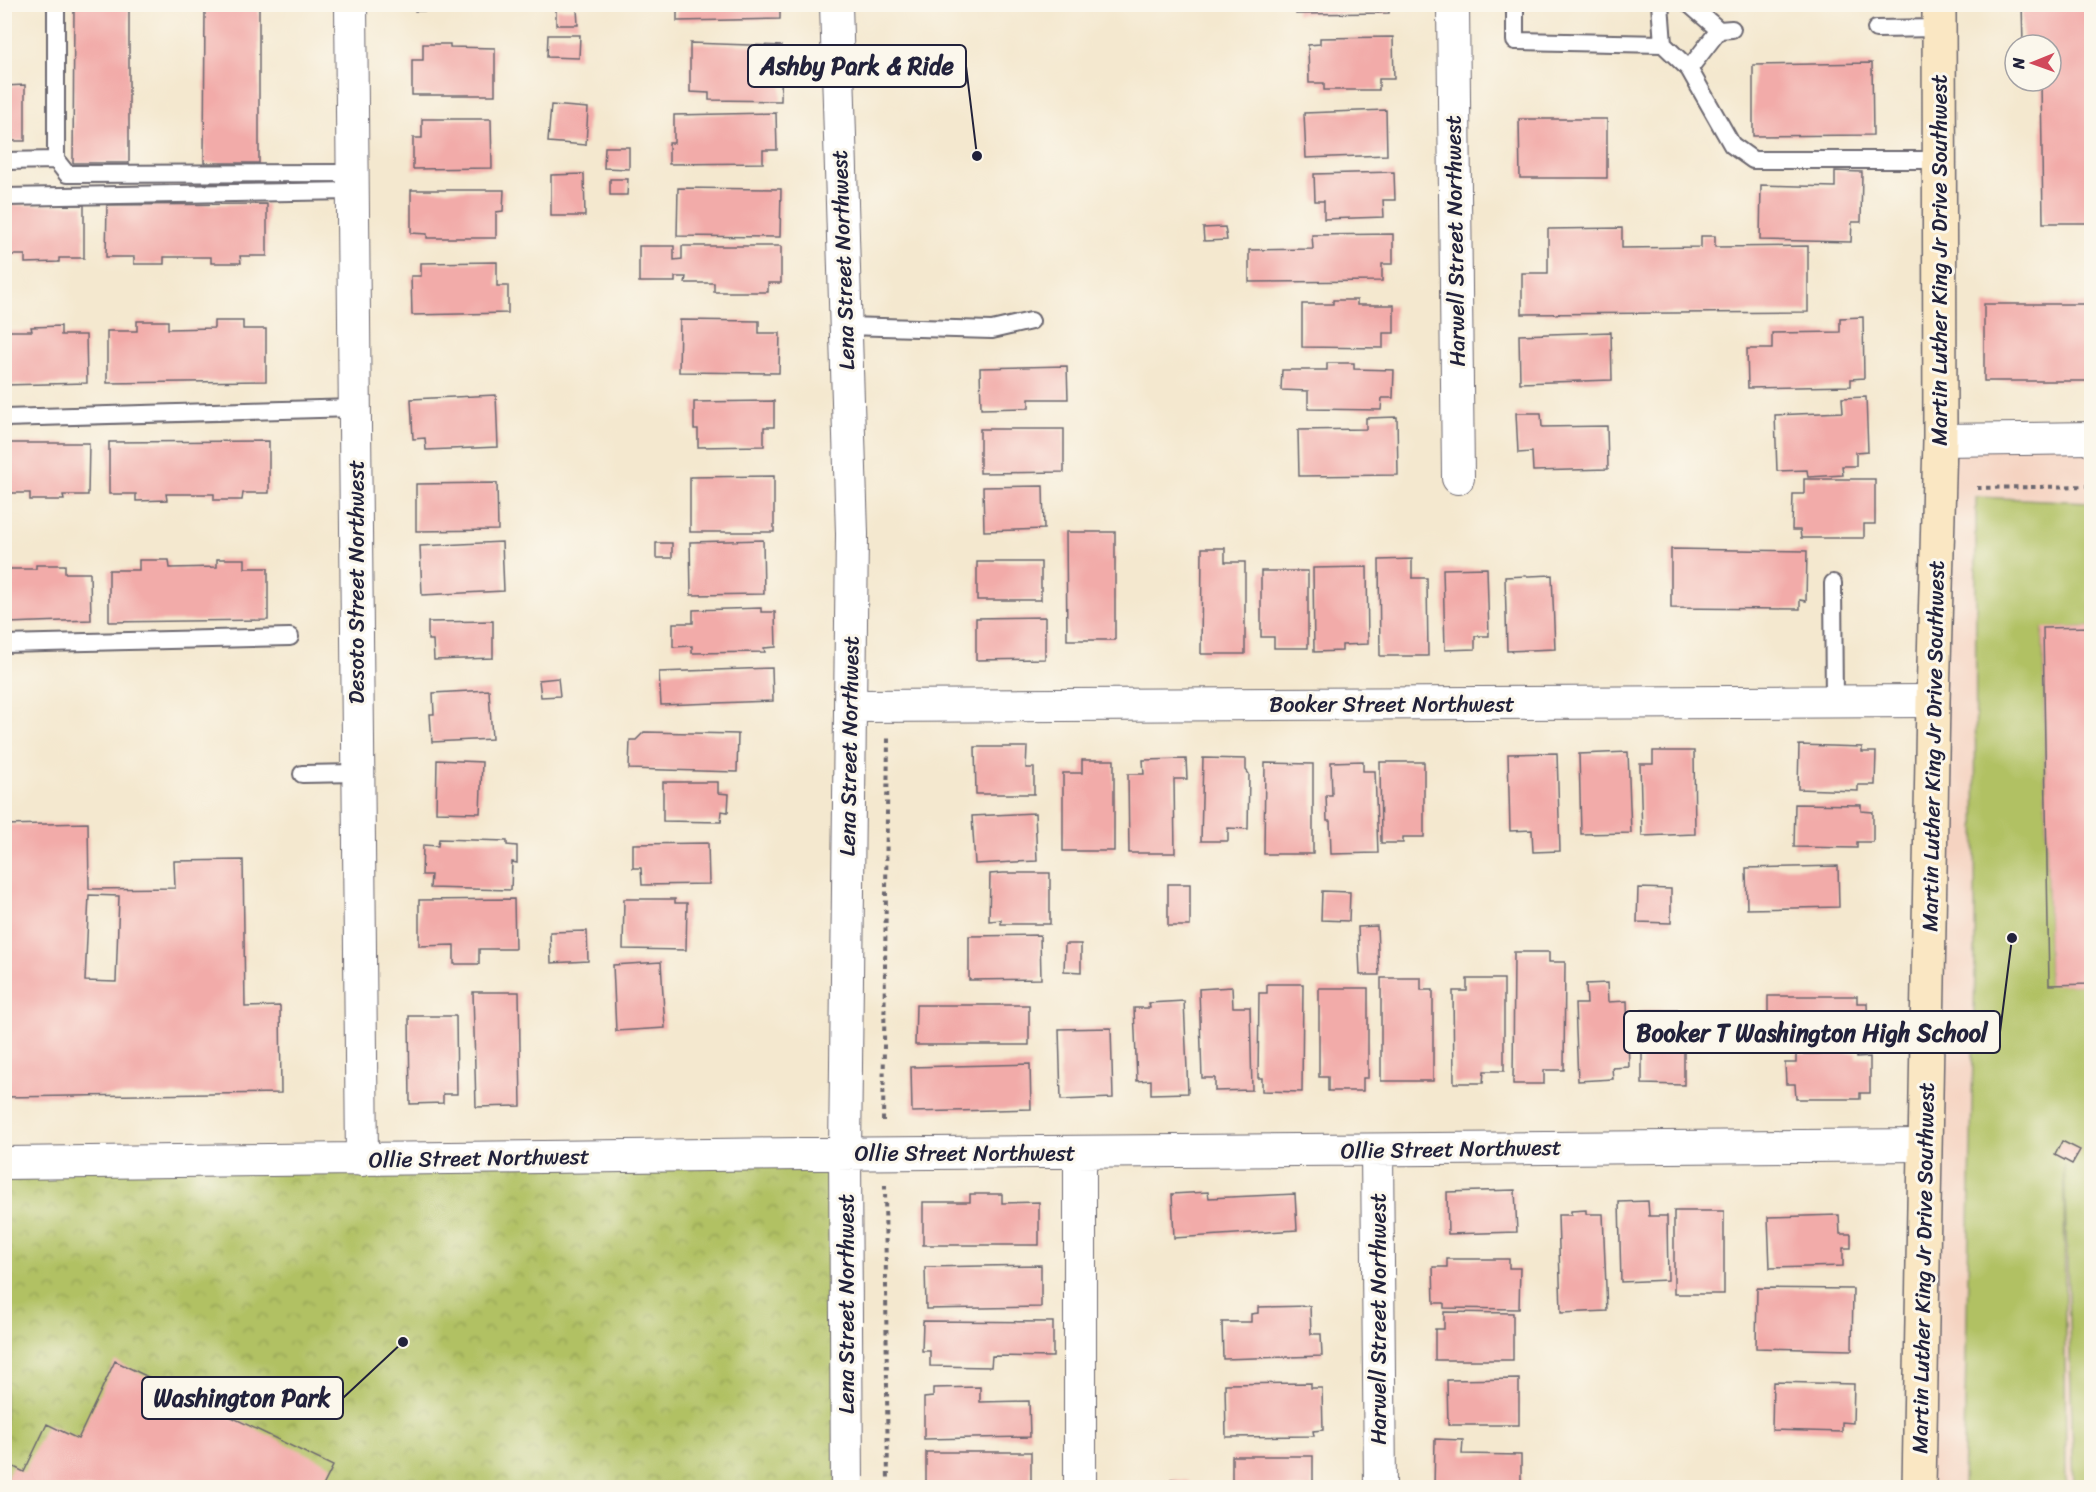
<svg xmlns="http://www.w3.org/2000/svg" width="2096" height="1492" font-family="Sriracha,sans-serif">
<defs>
<pattern id="park-crowns" width="20" height="18" patternUnits="userSpaceOnUse" patternTransform="scale(1.5)"><rect width="20" height="18" fill="#b1c163"/><path d="M2 6a3 3 0 1 1 6 0M12 15a3 3 0 1 1 6 0" fill="none" stroke="#909c53"/></pattern>
</defs>
<rect width="100%" height="100%" fill="#fbf7ec"/>
<filter id="ink" filterUnits="userSpaceOnUse"><feTurbulence type="fractalNoise" baseFrequency=".0167" numOctaves="2"/><feDisplacementMap in="SourceGraphic" scale="12" xChannelSelector="R" yChannelSelector="G"/><feConvolveMatrix kernelMatrix="1 2 1 2 8 2 1 2 1" color-interpolation-filters="sRGB"/></filter>
<filter id="wash" filterUnits="userSpaceOnUse"><feTurbulence type="fractalNoise" baseFrequency=".008" numOctaves="4" result="noise"/><feDisplacementMap in="SourceGraphic" scale="24" xChannelSelector="R" yChannelSelector="G"/><feGaussianBlur stdDeviation="1.35" result="paint"/><feColorMatrix in="noise" values="0 0 0 0 0 0 0 0 0 0 0 0 0 0 0 0 0 1.4 0 .05"/><feComposite in="paint" operator="in"/></filter>
<g filter="url(#wash)">
<rect width="100%" height="100%" fill="#f4e8cf"/>
<path fill="#f5d3c1" d="M2091 438V1487L1922 1488 1945 440Z"/>
<path fill="#b1c163" stroke="#6a724f" stroke-width="1.5" d="M1976 497 2091 502V627L2043 629 2049 984H2091V1487H2074L2064 1164 2066 1487 1963 1488 1975 970Z"/>
<path fill="url(#park-crowns)" stroke="#6a724f" stroke-width="1.5" d="M836 1149V1487H5L4 1164Z"/>
<g id="blocks">
<path fill="#f2aba9" fill-rule="evenodd" d="M74 4H259V163H204L205 7H129V163H73Z
M415 4H492V10L415 11Z
M677 4H780V19L677 21Z
M1296 4H1389V13L1296 14Z
M2022 4H2092V223H2043L2041 81H2051V45H2023Z
M556 9H577L578 25H556Z
M548 35H580L579 58 547 57Z
M1393 37 1394 79H1379V90H1324V83H1309L1308 45 1320 44V38Z
M690 43 782 46 781 101 709 100V93L690 92Z
M423 44H450V47L495 48V95H412V60H423Z
M1872 63 1873 135 1753 136V65Z
M25 85V141H4V86Z
M551 105 588 108 586 145 548 142Z
M1386 110 1387 155 1306 158 1304 113Z
M776 113 777 150H763V163L669 164V143H674V115Z
M422 119H491L492 168 413 169V138H422Z
M1519 119H1607V178H1520Z
M605 147H629V169L604 168Z
M1835 171 1862 172 1861 222H1852L1851 242 1760 240 1761 185 1835 187Z
M1394 172 1395 200H1383L1384 217 1324 219V201H1315L1314 174Z
M584 174 585 216H551V175Z
M610 179H628L627 195H610Z
M678 188 781 189 780 237 677 236Z
M411 190H504L503 211 496 212V238H427V234L411 233Z
M267 204V256H240L241 263H211V257H164V264H134V257H106L107 205Z
M4 205H84V258H59V262L25 263V255H4Z
M1225 227 1227 240 1204 241 1203 228Z
M1622 228V248L1701 247V236H1715V247L1808 246V312L1522 314V273H1548V229Z
M1393 234V264H1382V281L1249 282V250L1313 249 1312 235Z
M639 246H674V260L682 259V246H781V283H768V292H714V283H685L686 277H675V282H639Z
M497 262V286H508V313L412 315 411 276H421V263Z
M1333 300H1357V305H1394V333H1383V348L1302 347V304H1333Z
M1984 304H2092V381H1984Z
M1863 317 1864 378 1851 379V386L1748 388 1747 349H1772V333L1840 332V318Z
M680 320 759 321V333H780L779 373 679 372Z
M137 321H168V329L214 328V321H243V329H266V381L107 383V331H137Z
M61 326V335H86L87 383 4 385V331H32L31 327Z
M1611 332 1612 380 1520 383 1519 335Z
M1327 363H1354V369L1394 370 1393 398H1382L1381 410 1308 409V391L1281 390 1282 370H1327Z
M1067 366 1068 399H1029V408L981 409 980 368Z
M496 395 498 447 426 450 425 438 413 439 411 399Z
M1866 397 1868 451 1856 452V466H1842L1843 475 1808 477 1807 470 1777 471 1775 415 1843 412 1842 398Z
M774 401V427H764V446L698 447V429H694V402Z
M1516 413H1541L1542 427 1607 426 1608 469 1533 471 1532 452 1518 453Z
M1397 417 1398 475 1299 476 1298 430 1366 429V418Z
M980 429H1064V472L980 473Z
M269 441V493H243L242 500H214V494H166L167 500 136 501V494H109V442Z
M8 443H89L88 495H63L64 500H30V493H8Z
M774 476V532H690V477Z
M1804 479H1875V524H1864V538H1801L1800 530H1792L1793 494H1804Z
M497 483 498 530 416 531V484Z
M1043 486 1044 529 984 531 983 487Z
M1066 532H1115V640H1067Z
M763 540 764 594 691 595 690 542Z
M502 542 504 591 422 595 420 546Z
M656 543H672V558H656Z
M1202 548H1225V562H1245V654H1201Z
M1671 549 1807 551 1806 601 1800 600V609L1671 608Z
M217 559H245V568H268V620L109 622V570H139V560H169L170 568 217 567Z
M1412 559V578H1427L1428 656H1380L1379 560Z
M977 562H1041V600H977Z
M36 565H65V573H90L91 620 8 623 6 569H36Z
M1367 567 1368 644 1342 645V651L1314 652 1313 568Z
M1487 568 1489 636H1475V649L1445 650 1443 569Z
M1261 571H1308V648H1274V637H1261Z
M1552 575 1555 649 1507 651 1505 577Z
M761 608V612H775L776 647 764 648 765 652 692 653V646L673 647V623H693V610Z
M1045 617V659L976 660V618Z
M493 621V658L434 660 433 640H428V622Z
M2092 627V984L2049 985 2043 628Z
M772 668 773 701 661 705 659 672Z
M558 678 560 696 541 697 539 680Z
M489 690 492 739 432 742 430 714H434L433 693Z
M644 732 738 734 737 772 629 769 630 740H636Z
M1799 745 1862 747V752H1876L1875 785H1858V791L1798 789Z
M975 747H1027L1026 768H1034V794H976Z
M1653 751H1694L1695 834 1642 836 1640 764H1653Z
M1628 752 1631 833 1581 834 1579 754Z
M1557 753 1560 851 1533 852 1532 830 1510 831 1508 754Z
M1203 758 1246 759V770L1249 774 1248 829 1228 828V841H1201Z
M1186 759 1187 779H1174L1175 853H1129L1128 774H1144L1143 760Z
M437 760 482 762 480 813 436 812Z
M1082 760H1114V851H1063V773H1082Z
M1363 761V771H1375L1378 853 1331 854 1330 821H1327L1326 795H1332L1331 762Z
M1380 762H1424V837H1403V843H1381Z
M1265 763 1313 764V854H1264Z
M663 782H718V793L729 794 728 812 722 811 721 822 663 821Z
M1795 804 1861 805V811L1873 812V842H1857V848L1794 847Z
M1035 813 1037 861 975 864 972 816Z
M88 823 89 889 175 888 174 861 243 860 245 1007 280 1006 281 1093 4 1097V825ZM89 895 119 896 116 982 85 981Z
M439 839 507 841V845L517 846V863L512 862 511 890 430 888 431 875H422L423 845 438 846Z
M708 843 709 884 642 885 641 868H633V844Z
M1838 866 1839 907 1747 909 1746 868Z
M1003 873H1050V924H1001V920L989 921 990 874Z
M1168 884H1190V926H1168Z
M1638 888 1671 889V923L1637 922Z
M1322 891 1350 892 1349 921 1321 920Z
M514 899 515 949H479V964H454V945L419 946V900Z
M624 899H675V903H687L686 950 623 949Z
M1377 926 1379 975H1360L1358 927Z
M587 931 588 961 551 963 550 932Z
M1040 935 1041 979 969 980V936Z
M1065 944H1081V972L1064 971Z
M1514 952H1549V962H1565L1564 1070H1544V1084H1513Z
M661 962 665 1028 616 1031 613 965Z
M1381 978H1421V990H1433V1081H1381Z
M1467 979H1504V1071H1484L1483 1083H1454L1453 991H1467Z
M1607 983 1608 1002 1627 1001 1629 1067 1612 1068 1613 1079 1578 1081 1575 1004H1587L1586 984Z
M1267 984H1303L1302 1092 1262 1091V1078H1258L1259 993H1267Z
M1232 987 1233 1007H1250L1252 1090 1215 1091V1078H1202L1199 989Z
M1319 988H1368V1078H1363V1091H1328V1077H1319Z
M473 992H519L521 1106 476 1107Z
M1768 996H1857V1003H1867L1868 1042H1856V1046H1768Z
M1184 1001 1188 1093 1151 1094V1080L1137 1081 1134 1008H1150L1149 1003Z
M916 1005H1029V1045H915Z
M1642 1010H1684V1085L1642 1084Z
M409 1016H456L457 1094H443V1103L410 1104Z
M1111 1028 1113 1098 1061 1100 1059 1029Z
M1856 1053V1058L1870 1057V1093H1860V1099H1796L1795 1084H1786L1785 1063H1796V1054Z
M1030 1064 1031 1109 912 1112 911 1067Z
M2062 1141 2080 1150 2072 1164 2055 1155Z
M1515 1190 1517 1232 1448 1234 1447 1192Z
M1208 1192 1209 1198 1295 1194 1297 1230 1174 1238 1172 1194Z
M970 1194H1002V1203L1039 1202V1245H923V1202H970Z
M1648 1201 1649 1216H1667L1668 1280 1621 1282 1619 1202Z
M1586 1210V1214H1603L1607 1311 1561 1313 1558 1215H1571V1211Z
M1674 1211H1724V1294H1674Z
M1839 1215 1840 1234H1851V1248H1843V1266L1770 1268 1768 1217Z
M1447 1259H1509V1268H1520L1519 1309 1444 1308V1303H1434L1433 1267H1447Z
M1041 1265V1307L926 1309 925 1267Z
M1757 1288 1853 1289 1852 1350 1756 1348Z
M1310 1306 1311 1334H1321L1322 1356 1223 1359 1222 1322H1251V1314L1258 1313V1307Z
M1444 1312 1513 1313V1360H1435V1329H1444Z
M923 1321 1053 1322V1357L992 1356 991 1367 930 1366V1351H922Z
M115 1361 333 1466 322 1488H4V1483L12 1466 24 1472 47 1424 78 1439Z
M1519 1379V1425H1448L1447 1380Z
M1773 1382 1854 1384 1853 1423 1842 1422V1432L1772 1430Z
M1311 1383V1388H1322L1323 1430 1313 1431 1314 1436 1226 1437 1225 1384Z
M980 1387V1402L1029 1401 1030 1437 924 1439V1398L933 1397V1388Z
M1435 1439 1463 1440 1462 1454 1521 1455V1488H1434Z
M926 1452H1031V1488H926Z
M1232 1456H1313V1488H1232Z
M1171 1479 1189 1481V1488H1170Z"/>
</g>
</g>
<g filter="url(#ink)">
<use href="#blocks" fill-opacity="0" stroke="#6c676f" stroke-width="1.5"/>
<g fill="none" stroke-linecap="round" stroke-linejoin="round">
<g stroke="#6c676f" stroke-width="20">
<path id="service" d="M1515 4V41L1663 44 1689 69 1732 145 1753 160H1940
M1660 4 1663 44
M1689 4 1719 30 1732 29
M1876 29 1939 28
M1689 69 1719 30
M56 160 67 174 353 173
M4 161 56 160V4
M4 197 353 191
M845 326 992 330 1031 321
M4 418 355 408
M1833 583 1834 702
M4 644 290 637
M302 774 358 773"/>
</g>
<g stroke="#6c676f" stroke-width="34">
<path id="minor" d="M351 4 362 1160
M836 4 852 534 845 1154 847 1488
M1453 4 1458 478
M1940 440 2092 438
M850 706 1933 701
M1377 1150 1380 1488
M1080 1153V1488
M4 1163 804 1154 1925 1145"/>
</g>
<g stroke="#6c676f" stroke-width="36">
<path id="secondary" d="M1919 1488 1933 701 1940 440 1939 4"/>
</g>
<path stroke="#6c676f" stroke-width="4" stroke-dasharray="4.5 4.5" stroke-linecap="butt" d="M1977 488 2092 486
M883 1121 888 738
M885 1185 888 1488"/>
<use href="#service" stroke="#fff" stroke-width="16"/>
<use href="#minor" stroke="#fff" stroke-width="32"/>
<use href="#secondary" stroke="#fae7c3" stroke-width="33"/>
</g>
</g>
<g text-anchor="middle" dominant-baseline="central" stroke-width="6" stroke-linejoin="round" paint-order="stroke">
<g font-size="22" fill="#22223b" stroke="#fbf7ec">
<text transform="translate(1455 241) rotate(-91)">Harwell Street Northwest</text>
<text transform="translate(843 260) rotate(-92)">Lena Street Northwest</text>
<text transform="translate(1939 260) rotate(-90)">Martin Luther King Jr Drive Southwest</text>
<text transform="translate(356 582) rotate(-90)">Desoto Street Northwest</text>
<text x="1392" y="704">Booker Street Northwest</text>
<text transform="translate(849 746) rotate(-89)">Lena Street Northwest</text>
<text transform="translate(1933 746) rotate(-89)">Martin Luther King Jr Drive Southwest</text>
<text transform="translate(1451 1149) rotate(-1)">Ollie Street Northwest</text>
<text x="965" y="1153">Ollie Street Northwest</text>
<text transform="translate(479 1158) rotate(-1)">Ollie Street Northwest</text>
<text transform="translate(1923 1268) rotate(-89)">Martin Luther King Jr Drive Southwest</text>
<text transform="translate(846 1304) rotate(-90)">Lena Street Northwest</text>
<text transform="translate(1378 1319) rotate(-90)">Harwell Street Northwest</text>
</g>
</g>
<path fill="none" stroke="#22223b" stroke-width="2" d="M977 156L966 66M2012 938L2000 1032M403 1342L343 1398"/>
<g fill="#22223b" stroke="#fbf7ec" stroke-width="2">
<circle cx="977" cy="156" r="6"/>
<circle cx="2012" cy="938" r="6"/>
<circle cx="403" cy="1342" r="6"/>
</g>
<g fill="#fbf7ec" stroke="#22223b" stroke-width="2">
<rect x="748" y="45" width="218" height="42" rx="6"/>
<rect x="1624" y="1011" width="376" height="42" rx="6"/>
<rect x="142" y="1377" width="201" height="42" rx="6"/>
</g>
<g font-size="24" text-anchor="middle" font-weight="bold" fill="#22223b">
<text x="857" y="74">Ashby Park &amp; Ride</text>
<text x="1812" y="1041">Booker T Washington High School</text>
<text x="242" y="1406">Washington Park</text>
</g>
<rect width="2096" height="1492" fill="none" stroke="#fbf7ec" stroke-width="24"/>
<g transform="translate(2033 63) rotate(269)"><circle r="28" fill="#fbf7ec" stroke="#a4a2a5" stroke-width="1.5"/>
<path d="M0-4.5L10 22L0 15L-10 22Z" fill="#d1495b"/>
<text y="-9" font-size="16" font-weight="bold" text-anchor="middle" fill="#22223b">N</text>
</g>
</svg>
